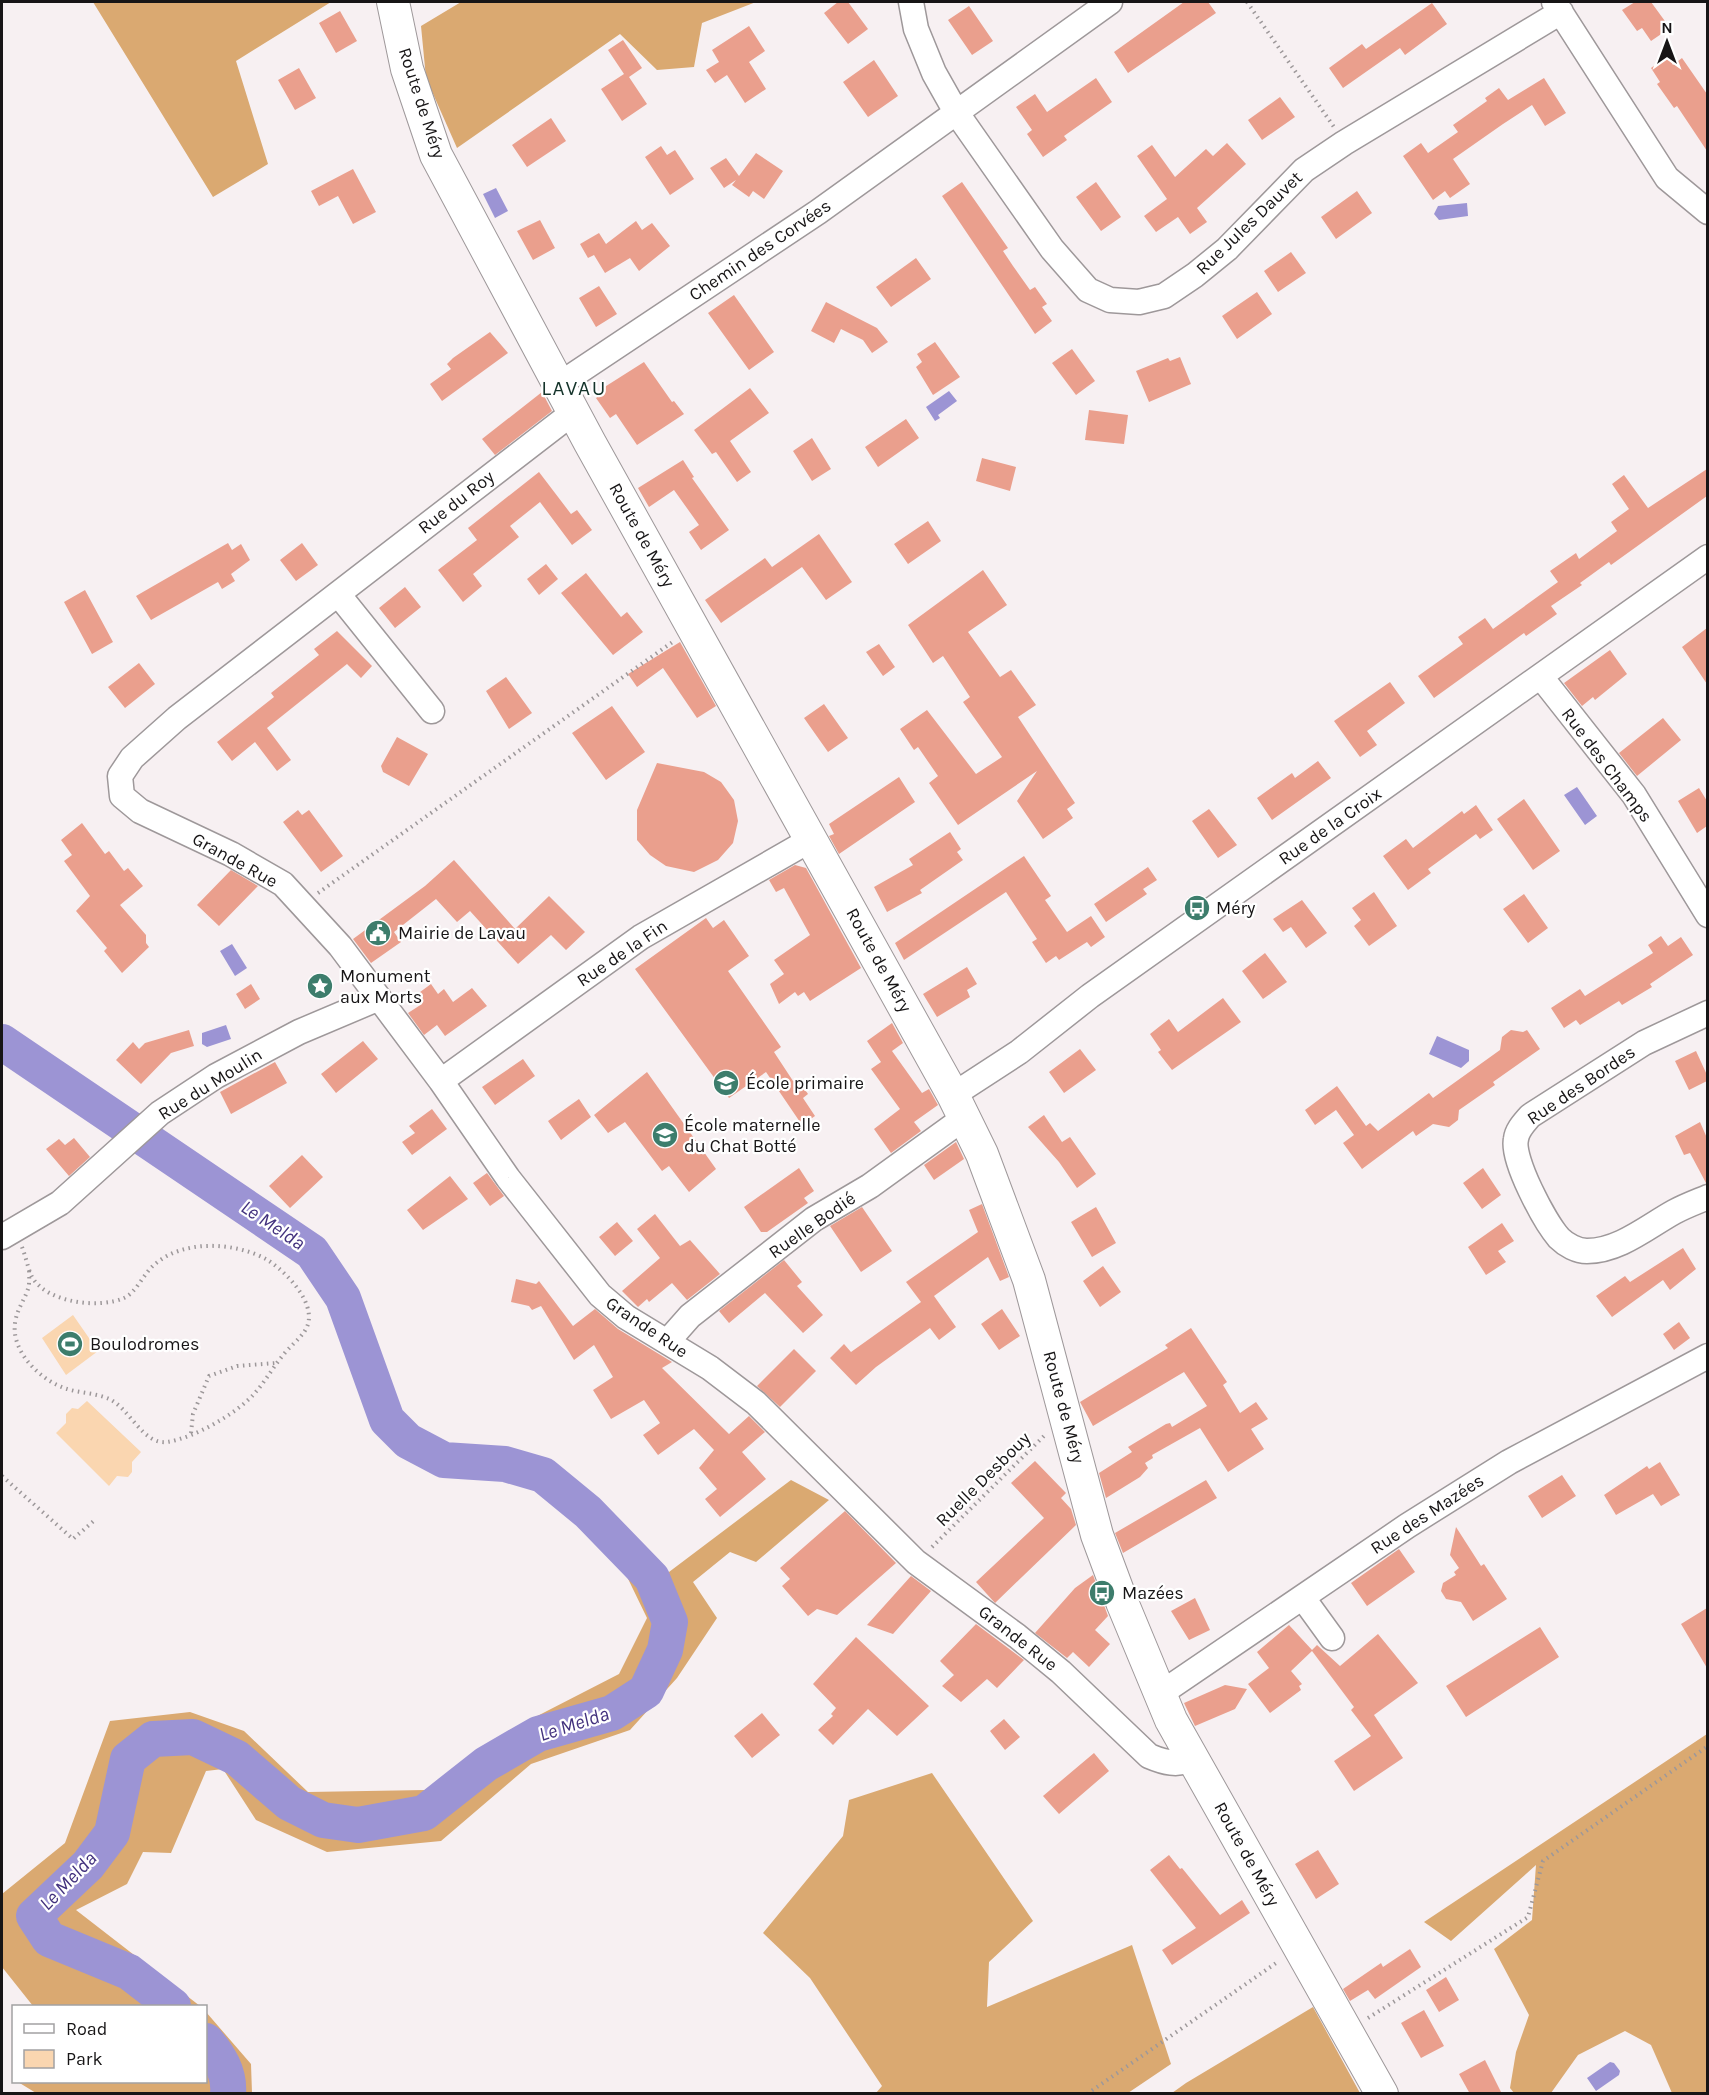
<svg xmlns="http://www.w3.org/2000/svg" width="1709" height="2095" font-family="Karla,sans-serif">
<rect width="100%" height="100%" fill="#f7f0f2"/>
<path fill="#fad6b0" d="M73 1315 98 1351 66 1375 42 1338Z
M87 1401 141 1452 132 1462V1472L128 1477 117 1476 109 1486 56 1433 66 1423V1414L72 1408 78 1409Z"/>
<path fill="#daa971" d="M93 2H331L236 61 268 164 213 197Z
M461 2H756L702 23 694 67 657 70 620 34 457 148 426 78 421 26Z
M791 1480 829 1500 756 1562 730 1552 693 1582 717 1618 677 1678 630 1730 531 1764 441 1841 327 1852 256 1820 223 1769 206 1771 171 1853 143 1852 127 1884 76 1910 200 2006H33L2 1967V1894L65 1843 110 1721 190 1712 244 1731 308 1792 425 1790 510 1730 619 1674 647 1618 617 1556 669 1572Z
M1707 1734V2093H1672L1651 2045 1625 2031 1578 2055 1551 2093H1514L1510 2088 1516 2052 1529 2015 1494 1949 1532 1920 1536 1865 1451 1941 1424 1922Z
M932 1773 1033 1921 989 1962 987 2007 1132 1945 1171 2064 1128 2093H876L882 2086 810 1978 763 1933 843 1836 849 1800Z
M1313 2007 1360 2093H1172L1186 2083Z
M206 2012 251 2064 252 2093H36L18 2082H206Z"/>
<path fill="#9c94d4" d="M496 188 508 211 495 218 483 194Z
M1467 203 1468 216 1439 220 1434 214 1438 206Z
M949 391 957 401 938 415 940 418 935 421 926 407Z
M1577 787 1597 816 1585 825 1564 795Z
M232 944 247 968 235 976 220 951Z
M226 1025 231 1039 207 1047 202 1044V1033Z
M1437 1036 1469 1050V1061L1461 1068 1429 1054Z
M1610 2062 1614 2063 1620 2071 1619 2075 1596 2091 1587 2078Z"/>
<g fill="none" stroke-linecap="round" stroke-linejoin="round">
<path stroke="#9c94d4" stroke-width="36" d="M2 1042 312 1252 343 1298 387 1420 408 1441 444 1460 505 1464 543 1475 588 1512 652 1578 670 1622 665 1650 646 1691 612 1713 538 1734 486 1764 424 1813 358 1825 323 1820 289 1803 237 1758 193 1737 153 1739 128 1759 112 1833 88 1865 34 1916 49 1939 129 1972 173 2006
M206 2041C219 2056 230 2073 228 2094"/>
</g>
<path fill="#ea9f8d" d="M838 2H848L868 29 848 44 824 13Z
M1184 2H1208L1216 13 1128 73 1114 52Z
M1635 2H1651L1670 28 1651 41 1642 28 1637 31 1622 10Z
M1432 3 1447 24 1405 55 1400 48 1343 88 1329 68 1362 44 1366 49Z
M969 6 993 41 972 55 948 20Z
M340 11 357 41 336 53 319 23Z
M749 26 765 51 749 62 766 89 745 103 727 75 715 83 706 70 719 62 712 50Z
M623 40 642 68 629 77 647 104 622 121 601 89 624 74 608 50Z
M1667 56 1673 65 1682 58 1707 94V151L1677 106 1674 108 1657 84 1660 82 1651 68Z
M874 60 898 96 868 117 843 82Z
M299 68 316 98 295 110 278 80Z
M1096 78 1112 102 1064 136 1067 140 1043 157 1027 134 1032 130 1016 107 1035 94 1047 112Z
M1544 78 1566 113 1545 126 1532 105 1503 124 1453 159 1470 184 1450 198 1445 191 1433 200 1403 156 1421 143 1428 153 1458 132 1453 125 1487 101 1485 98 1499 88 1508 100Z
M1280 97 1295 117 1262 140 1248 120Z
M551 118 566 141 527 167 512 145Z
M1227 143 1246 164 1197 208 1207 222 1190 234 1178 217 1156 232 1144 216 1167 199 1137 156 1152 145 1175 177 1206 149 1213 156Z
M661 146 667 155 675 150 694 179 670 195 645 157Z
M756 153 783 171 764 199 753 191 749 197 732 185 736 180 724 188 710 168 726 158 739 176Z
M353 169 376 212 353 224 338 196 319 206 311 191Z
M962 182 1008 248 1003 251 1013 266 1030 290 1035 287 1047 304 1042 307 1052 321 1035 334 942 196Z
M1096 182 1121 217 1101 231 1076 197Z
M1357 191 1372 213 1336 239 1321 217Z
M540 220 555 248 533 260 517 231Z
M636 221 642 230 652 223 670 246 639 271 630 258 605 273 594 255 588 258 580 244 599 233 606 244Z
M1291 252 1306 273 1278 292 1264 271Z
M916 258 931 279 891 307 876 287Z
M599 286 617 314 596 327 579 298Z
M1257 292 1272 314 1237 339 1222 316Z
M734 295 774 352 749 370 708 313Z
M826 302 877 328 888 342 872 353 863 340 841 329 834 343 811 331Z
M490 332 508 353 442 401 430 384 451 369 447 364 453 358Z
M935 342 960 377 933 395 916 367 922 362 917 354Z
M1072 349 1095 381 1076 395 1052 363Z
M1180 357 1191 384 1149 402 1136 371 1168 358 1170 361Z
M644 362 672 402 674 401 684 414 637 445 616 414 610 418 596 398 605 392 603 388Z
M750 388 769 413 730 441 751 472 737 482 716 452 712 454 694 430Z
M542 392 552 411 495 455 482 439Z
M1089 410 1128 415 1124 444 1085 440Z
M906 419 919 438 878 467 865 447Z
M812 438 831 469 812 481 793 451Z
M982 458 1016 467 1010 491 976 481Z
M683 460 694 477 692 478 729 530 701 550 689 532 699 525 674 490 649 507 638 488Z
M1707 469V496L1611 565 1609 562 1580 583 1582 585 1551 606 1557 614 1526 636 1524 633 1434 698 1418 676 1463 644 1458 637 1485 618 1493 629 1558 582 1550 571 1576 553 1579 559 1617 531 1611 522 1629 509 1612 484 1624 475 1648 508Z
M539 472 571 514 577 510 592 530 572 545 540 502 510 526 519 537 473 574 482 586 463 602 438 570 477 540 468 528Z
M928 521 941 541 908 564 894 544Z
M819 534 852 582 826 600 802 567 721 623 705 600 765 558 772 567Z
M228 543 232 550 241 544 250 560 231 574 235 581 222 589 218 582 151 620 136 596Z
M302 543 318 565 296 581 280 560Z
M546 564 558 579 539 595 527 579Z
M983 570 1007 605 968 632 1000 677 1011 670 1036 705 1018 717 1075 803 1067 809 1073 818 1043 839 1017 801 1037 771 958 825 929 783 938 776 918 747 914 750 900 729 927 710 976 774 1002 757 963 702 970 697 943 656 933 663 908 625Z
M586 573 621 617 627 612 643 632 613 655 561 593Z
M405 587 421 607 395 628 379 608Z
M85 590 113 642 92 654 64 602Z
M1707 628V684L1682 647Z
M337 631 372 666 361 678 347 664 267 728 291 760 277 771 255 742 232 761 217 742 274 697 271 693 319 655 314 649Z
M680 642 716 706 697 718 663 668 637 687 628 674Z
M879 644 895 667 883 676 866 652Z
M1610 650 1627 674 1595 700 1593 697 1582 706 1564 683Z
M139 663 155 684 125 708 108 687Z
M506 677 532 713 509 729 486 691Z
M1390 682 1405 703 1367 731 1377 745 1360 757 1334 721Z
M824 704 848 738 828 752 804 718Z
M612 706 645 752 606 780 572 733Z
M1663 718 1681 740 1637 776 1619 753Z
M397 737 428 754 409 786 383 772 381 766Z
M1318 761 1331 778 1272 820 1257 798 1292 773 1295 778Z
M657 763 704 772 721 782 734 800 738 821 733 843 718 860 694 872 666 866 650 855 637 840V810Z
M899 777 915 802 839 854 829 836 834 834 829 824Z
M1699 788 1707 801V826L1697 833 1678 801Z
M1524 799 1560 851 1533 870 1497 819Z
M1476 805 1493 830 1480 839 1476 834 1428 869 1431 873 1408 890 1383 856 1406 839 1413 848 1462 811 1464 814Z
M1209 809 1237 845 1218 858 1192 821Z
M298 810 302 815 309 810 343 856 321 872 283 822Z
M82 823 105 854 109 851 124 871 128 868 143 886 120 905 146 935V943L149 947 122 973 104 951 107 948 76 911 90 896 64 861 72 855 61 840Z
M950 832 961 849 957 852 963 860 920 890 922 893 887 912 874 887 913 865 909 859Z
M1024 856 1051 896 1045 900 1067 932 1091 916 1105 937 1091 947 1087 942 1059 960 1056 956 1046 963 1032 942 1037 939 1006 892 904 960 895 943Z
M454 860 515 929 549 896 585 932 566 950 551 935 518 964 470 911 457 922 436 899 394 932 401 942 371 963 353 939 425 886Z
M795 865 806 868 861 968 810 1001 804 992 798 996 795 992 779 1004 770 984 784 974 774 960 810 935 784 888 776 892 769 880Z
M1148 867 1157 880 1143 889 1147 894 1106 922 1094 904Z
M231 870 258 886 219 926 197 905Z
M1374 892 1397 926 1369 946 1354 926 1361 920 1352 908Z
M1524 894 1548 928 1528 943 1503 909Z
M1302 900 1327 933 1306 948 1291 927 1283 932 1273 919Z
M706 918 713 928 724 920 749 956 728 971 781 1047 774 1052 793 1081 797 1078 808 1094 803 1098 815 1116 802 1125 766 1072 729 1098 635 969Z
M1661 936 1668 946 1681 937 1693 955 1650 984 1652 987 1622 1005 1619 1001 1580 1025 1576 1020 1564 1028 1551 1008 1580 989 1585 996 1653 953 1648 945Z
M1265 953 1287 982 1263 999 1242 971Z
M967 967 977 984 967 990 970 997 937 1017 923 994Z
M251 984 260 999 245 1009 236 994Z
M431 984 438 994 444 989 453 1002 472 988 487 1006 445 1036 437 1025 424 1035 408 1013 422 1004 416 995Z
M1223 998 1241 1022 1172 1070 1158 1052 1161 1050 1150 1034 1169 1019 1178 1032Z
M892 1023 903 1043 892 1051 922 1093 929 1089 938 1105 914 1122 921 1131 891 1153 874 1129 900 1109 871 1069 881 1062 867 1041Z
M189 1030 194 1046 171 1053 141 1084 116 1060 133 1042 139 1049 145 1043Z
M1511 1030 1523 1032 1527 1030 1540 1049 1493 1082 1495 1085 1459 1110 1458 1120 1449 1127 1433 1124 1416 1136 1413 1131 1362 1169 1343 1143 1354 1135 1336 1110 1315 1125 1305 1110 1337 1086 1366 1126 1370 1123 1378 1131 1429 1093 1433 1098 1500 1050 1502 1037Z
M363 1041 378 1059 336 1093 321 1074Z
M1080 1049 1096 1070 1064 1093 1049 1072Z
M1696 1051 1707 1075V1081L1689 1090 1675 1061Z
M523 1059 535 1076 495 1105 482 1087Z
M275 1062 287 1083 231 1114 220 1092Z
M647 1072 716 1169 689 1192 669 1166 662 1171 625 1122 608 1133 594 1115Z
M579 1099 591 1117 561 1140 548 1121Z
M432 1109 447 1129 412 1155 402 1142 415 1133 409 1126Z
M1044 1115 1062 1142 1070 1137 1096 1174 1077 1188 1059 1162 1028 1127Z
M1700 1122 1707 1138 1706 1183 1690 1153 1684 1155 1675 1136Z
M74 1138 90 1157 69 1176 46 1149 59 1139 65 1145Z
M956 1142 964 1159 934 1180 924 1165Z
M302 1155 323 1177 290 1208 269 1186Z
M799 1168 814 1191 804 1198 808 1203 767 1232H761L744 1207Z
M1483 1168 1501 1195 1482 1209 1463 1183Z
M487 1173 504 1196 490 1206 473 1183Z
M450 1176 468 1199 423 1230 407 1210Z
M982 1204 1009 1277 1000 1281 988 1257 934 1296 956 1327 939 1340 930 1328 876 1367 856 1385 830 1358 844 1344 851 1352 921 1302 906 1282 978 1232 969 1210Z
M862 1207 892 1251 861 1272 830 1226Z
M1096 1207 1116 1243 1092 1257 1071 1222Z
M655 1214 680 1246 690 1240 720 1274 687 1300 672 1283 649 1302 647 1299 638 1307 622 1291 660 1258 637 1229Z
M617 1222 633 1241 615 1256 599 1237Z
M1502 1223 1514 1241 1498 1251 1506 1262 1486 1275 1468 1247Z
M1683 1248 1696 1269 1670 1290 1663 1280 1612 1317 1596 1296 1625 1276 1630 1282Z
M784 1260 802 1282 797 1286 823 1315 803 1333 765 1293 729 1323 719 1311Z
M1103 1266 1121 1292 1100 1307 1083 1281Z
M516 1279 536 1284 539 1281 573 1326 595 1309 618 1329 672 1362 662 1368 729 1434 749 1416 765 1432 742 1452 766 1479 720 1517 705 1499 717 1489 699 1468 714 1450 694 1429 658 1455 643 1435 660 1423 644 1400 611 1419 593 1390 613 1377 594 1345 574 1360 541 1306 532 1310 529 1306 511 1302Z
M1002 1309 1020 1336 999 1350 981 1324Z
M1679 1322 1690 1338 1674 1350 1663 1334Z
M1191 1328 1227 1382 1223 1385 1240 1413 1256 1402 1268 1419 1251 1429 1264 1449 1228 1472 1200 1428 1152 1455 1153 1458 1145 1463 1148 1468 1140 1477 1106 1498 1099 1473 1132 1452 1128 1447 1166 1424 1170 1423 1172 1427 1207 1406 1184 1372 1093 1426 1080 1402 1168 1348 1165 1345Z
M794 1349 816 1371 780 1407 757 1386Z
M1035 1461 1066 1493 1061 1498 1071 1509 1076 1525 995 1603 976 1582 1044 1518 1011 1483Z
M1660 1462 1680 1495 1661 1506 1653 1494 1616 1515 1604 1495 1647 1466 1649 1469Z
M1562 1475 1576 1496 1542 1518 1528 1496Z
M1206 1480 1217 1498 1123 1553 1115 1533Z
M845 1511 896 1563 837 1615 817 1609 808 1616 782 1586 790 1579 780 1568Z
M1456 1527 1481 1566 1484 1564 1507 1599 1473 1621 1461 1602 1446 1599 1441 1591 1443 1583 1456 1575 1454 1572 1459 1568 1450 1555Z
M1399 1549 1415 1572 1367 1606 1351 1583Z
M1093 1575 1108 1616 1095 1630 1110 1644 1089 1667 1073 1652 1067 1658 1035 1633 1075 1588Z
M911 1576 931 1591 893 1634 867 1625Z
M1195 1598 1210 1630 1189 1640 1171 1611Z
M1707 1608V1668L1681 1624Z
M976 1624 1024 1660 997 1688 987 1679 961 1702 942 1686 954 1675 940 1661Z
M1289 1625 1312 1650 1317 1645 1340 1666 1378 1634 1418 1683 1374 1715 1403 1758 1354 1791 1334 1761 1371 1736 1351 1710 1354 1707 1312 1651 1291 1671 1302 1684 1299 1686 1301 1690 1270 1713 1248 1684 1269 1668 1257 1652Z
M1540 1627 1559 1657 1466 1717 1446 1686Z
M856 1637 929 1706 897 1736 868 1709 833 1745 818 1730 833 1716 831 1714 836 1708 813 1684Z
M1225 1685 1247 1689 1235 1709 1195 1726 1184 1703Z
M762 1713 780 1735 752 1758 734 1736Z
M1004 1719 1020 1737 1005 1750 990 1731Z
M1094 1753 1109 1771 1059 1814 1043 1796Z
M1318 1850 1339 1884 1316 1899 1295 1864Z
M1169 1855 1180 1869 1182 1868 1220 1915 1242 1900 1250 1913 1172 1965 1162 1950 1196 1928 1150 1870Z
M1410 1949 1421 1967 1375 1999 1368 1990 1350 2001 1343 1989 1381 1963 1383 1967Z
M1446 1977 1459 2000 1439 2012 1426 1990Z
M1424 2010 1444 2046 1421 2058 1401 2023Z
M1485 2060 1502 2094H1470L1459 2074Z"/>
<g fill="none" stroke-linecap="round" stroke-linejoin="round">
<g stroke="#9e989a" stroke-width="27">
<path id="minor" d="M911 2 916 29 934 73 956 112 1052 249 1088 290 1110 300 1139 302 1164 296 1195 275 1227 249 1304 170 1344 143 1561 12
M1554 2 1667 178 1708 212
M560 384 818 212 1110 2
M575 411 177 718 132 758 120 776 122 796 140 811 231 854 283 884 340 946 441 1081 508 1178 600 1295 626 1317 710 1368 756 1403 916 1562 1017 1636 1061 1672 1149 1756C1163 1762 1179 1767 1192 1758
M338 594 432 711
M1541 677 1634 795 1708 915
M1708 1013 1644 1043 1530 1116C1524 1123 1517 1130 1516 1139 1511 1159 1545 1222 1559 1238 1566 1245 1577 1251 1587 1251 1619 1251 1647 1227 1674 1212 1685 1206 1696 1202 1708 1197
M441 1081 641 937 812 839
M953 1095 1019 1052 1090 996 1708 557
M2 1237 60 1203 160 1113 216 1076 299 1032 377 999
M667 1342 690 1316 814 1219 870 1186 964 1118
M1303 1598 1332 1638
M1160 1694 1407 1526 1509 1462 1708 1356"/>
</g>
<g stroke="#9e989a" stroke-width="34">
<path id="major" d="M393 2 407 69 436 155 590 443 953 1095 982 1154 1029 1280 1097 1535 1122 1602 1171 1720 1382 2094"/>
</g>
<path stroke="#9d989a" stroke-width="4" stroke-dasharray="1.5 4.5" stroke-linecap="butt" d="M1247 2 1334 127
M318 893 674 641
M22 1247C26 1257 28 1269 32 1277 47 1303 99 1309 124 1298 136 1293 144 1273 154 1265 183 1239 234 1242 266 1259 281 1268 302 1289 307 1306 315 1330 297 1338 284 1354 273 1367 265 1382 254 1394 236 1414 194 1438 167 1442 142 1445 129 1406 107 1398 94 1393 80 1393 67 1389 41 1381 11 1352 15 1323 17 1309 24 1301 28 1289 30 1283 29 1273 29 1267
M191 1433 193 1414 209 1376 237 1366 276 1363
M2 1476 73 1539 96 1519
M932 1547 1044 1436
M1368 2018 1528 1917 1543 1861 1708 1746
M1087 2094 1279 1961"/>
<use href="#minor" stroke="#fff" stroke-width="24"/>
<use href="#major" stroke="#fff" stroke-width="32"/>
</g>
<defs>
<g id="bus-disc" transform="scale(1.35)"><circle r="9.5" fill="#3d7d6c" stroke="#fff"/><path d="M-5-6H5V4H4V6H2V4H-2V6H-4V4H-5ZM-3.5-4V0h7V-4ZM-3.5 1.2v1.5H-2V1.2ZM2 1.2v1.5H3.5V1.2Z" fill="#fff"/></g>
<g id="civic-disc" transform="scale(1.35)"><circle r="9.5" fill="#3d7d6c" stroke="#fff"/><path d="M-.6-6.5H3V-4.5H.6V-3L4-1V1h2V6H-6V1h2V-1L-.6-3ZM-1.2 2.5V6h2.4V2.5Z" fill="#fff"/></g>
<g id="sight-disc" transform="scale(1.35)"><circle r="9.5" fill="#3d7d6c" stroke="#fff"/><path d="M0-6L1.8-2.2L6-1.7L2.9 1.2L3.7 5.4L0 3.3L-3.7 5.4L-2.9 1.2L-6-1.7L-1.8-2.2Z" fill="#fff"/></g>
<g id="school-disc" transform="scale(1.35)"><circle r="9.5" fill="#3d7d6c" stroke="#fff"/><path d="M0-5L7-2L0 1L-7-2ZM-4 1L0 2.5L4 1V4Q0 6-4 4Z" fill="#fff"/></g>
<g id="stadium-disc" transform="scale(1.35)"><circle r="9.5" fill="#3d7d6c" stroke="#fff"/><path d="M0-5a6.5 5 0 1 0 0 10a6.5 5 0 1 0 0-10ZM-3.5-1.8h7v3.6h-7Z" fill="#fff"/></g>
</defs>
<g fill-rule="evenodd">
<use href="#bus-disc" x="1197" y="908"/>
<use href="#civic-disc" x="378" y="933"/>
<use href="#sight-disc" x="320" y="986"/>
<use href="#school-disc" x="726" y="1083"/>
<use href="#school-disc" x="665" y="1135"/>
<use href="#stadium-disc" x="70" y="1344"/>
<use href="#bus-disc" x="1102" y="1593"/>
</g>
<g text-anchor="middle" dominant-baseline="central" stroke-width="4.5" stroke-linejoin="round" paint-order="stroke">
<g font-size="18" fill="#171516" stroke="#fff">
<text transform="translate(422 103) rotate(72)">Route de Méry</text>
<text transform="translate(1249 223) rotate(-44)">Rue Jules Dauvet</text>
<text transform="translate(760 250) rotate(-34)">Chemin des Corvées</text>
<text transform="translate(456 502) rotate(-38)">Rue du Roy</text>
<text transform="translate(642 535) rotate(61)">Route de Méry</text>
<text transform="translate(1607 765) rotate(53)">Rue des Champs</text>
<text transform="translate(1330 826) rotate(-35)">Rue de la Croix</text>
<text transform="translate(235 860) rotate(29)">Grande Rue</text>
<text transform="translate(622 953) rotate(-34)">Rue de la Fin</text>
<text transform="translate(879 960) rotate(61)">Route de Méry</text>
<text transform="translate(210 1084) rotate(-32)">Rue du Moulin</text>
<text transform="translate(1581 1085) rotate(-34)">Rue des Bordes</text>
<text transform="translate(812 1225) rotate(-35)">Ruelle Bodié</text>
<text transform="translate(647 1327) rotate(34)">Grande Rue</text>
<text transform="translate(1064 1407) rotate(75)">Route de Méry</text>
<text transform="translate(983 1479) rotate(-45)">Ruelle Desbouy</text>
<text transform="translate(1427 1514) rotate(-33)">Rue des Mazées</text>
<text transform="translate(1018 1638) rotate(38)">Grande Rue</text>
<text transform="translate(1247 1854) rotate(61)">Route de Méry</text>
</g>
<g font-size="18" fill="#171516" stroke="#fff" text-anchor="start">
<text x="1216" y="908">Méry</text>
<text x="398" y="933">Mairie de Lavau</text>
<text x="340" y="976">Monument<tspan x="340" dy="21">aux Morts</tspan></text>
<text x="746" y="1083">École primaire</text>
<text x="684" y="1125">École maternelle<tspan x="684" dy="21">du Chat Botté</tspan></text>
<text x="90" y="1344">Boulodromes</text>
<text x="1122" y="1593">Mazées</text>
</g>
<g font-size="20" font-style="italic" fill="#42317d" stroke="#fff">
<text transform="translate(273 1225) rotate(34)">Le Melda</text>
<text transform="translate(574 1724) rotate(-18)">Le Melda</text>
<text transform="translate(68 1881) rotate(-46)">Le Melda</text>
</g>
<g font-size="21" letter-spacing="1.5" fill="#14332a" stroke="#fff">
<text x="574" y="388">LAVAU</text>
</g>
</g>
<rect width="1709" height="2095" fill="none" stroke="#171516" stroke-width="6"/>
<rect x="12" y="2005" width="195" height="78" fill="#ffffff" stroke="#a2a1a2" stroke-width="1.5"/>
<rect x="24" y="2024" width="30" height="9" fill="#ffffff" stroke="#a2a1a2" stroke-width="1.5"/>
<text x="66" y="2035" font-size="18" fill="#171516">Road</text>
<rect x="24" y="2050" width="30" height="18" fill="#fad6b0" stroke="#a2a1a2" stroke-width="1.5"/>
<text x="66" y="2065" font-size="18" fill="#171516">Park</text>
<g transform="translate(1667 42)" stroke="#ffffff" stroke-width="4.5" paint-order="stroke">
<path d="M0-4.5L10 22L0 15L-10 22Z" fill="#171516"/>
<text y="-9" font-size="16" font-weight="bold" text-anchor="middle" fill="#171516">N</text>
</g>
</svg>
